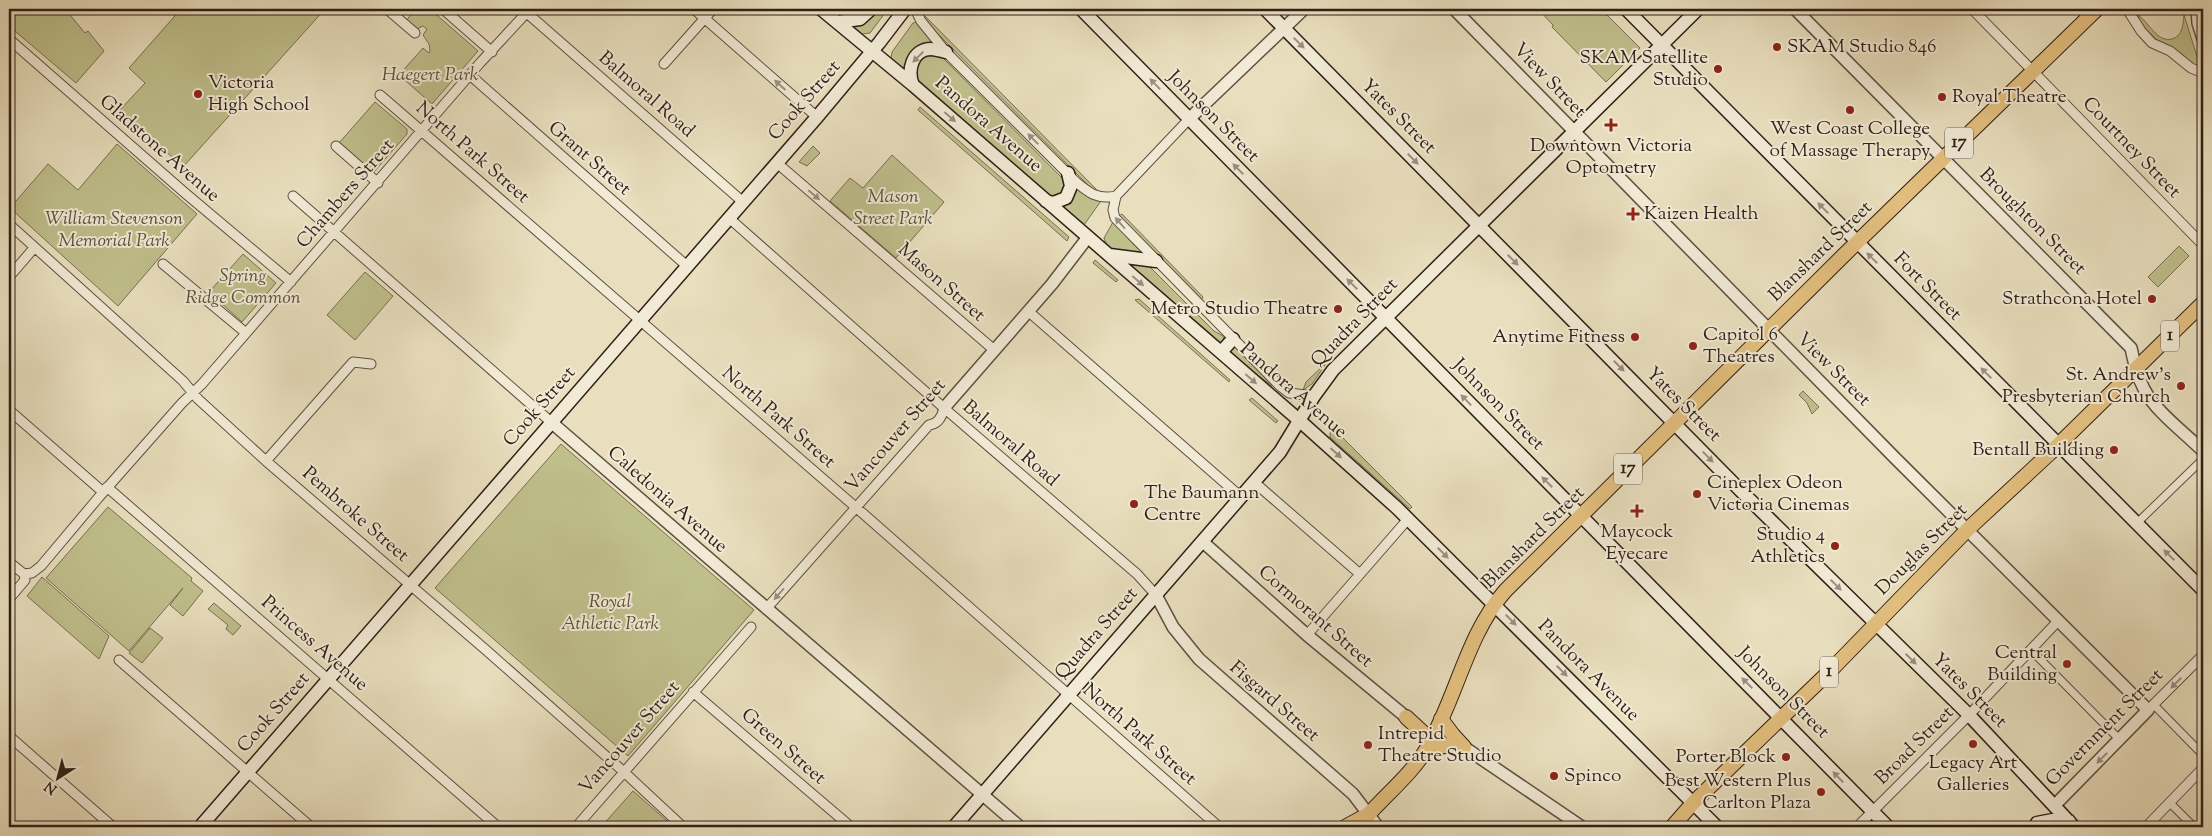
<svg xmlns="http://www.w3.org/2000/svg" width="2212" height="836" font-family="'Sorts Mill Goudy',serif">
<rect width="100%" height="100%" fill="#e9dfbe"/>
<filter id="stains"><feTurbulence type="fractalNoise" baseFrequency=".004" numOctaves="4"/><feColorMatrix values="0 0 0 0 .2 0 0 0 0 .09 0 0 0 0 .02 0 0 0 .5 -.17"/></filter>
<radialGradient id="worn" r=".72"><stop offset=".6" stop-color="#630" stop-opacity="0"/><stop offset="1" stop-color="#630" stop-opacity=".3"/></radialGradient>
<path fill="#bfbf8c" stroke="#786f52" d="M9 9H65L85 33 88 31 104 51 76 83 9 26Z
M181 9H325L183 167 120 110 145 83 129 68Z
M415 9H430L478 51 432 104 399 75 423 48 429 53 430 50 429 44 423 35 427 29 423 26 417 29 406 21Z
M833 9H866L860 14 844 16Z
M876 9H888L870 33 862 34 853 26Z
M1538 9H1601L1640 48 1606 82 1552 27 1553 25Z
M2138 15C2148 21 2157 43 2172 39 2183 36 2183 24 2184 15L2201 69 2157 40 2141 24Z
M925 16 1099 192 1091 188 923 19Z
M916 22 934 42 905 71 891 59 892 52 913 23Z
M927 55 943 58 1064 180 1065 192 1052 197 1049 195 918 82C915 66 913 65 927 55Z
M375 102 407 129V134L373 173 339 143Z
M920 107 1069 237 1067 241 918 110Z
M117 144 197 214 118 306 10 208 48 164 78 190Z
M813 146 820 153 807 166 799 162Z
M892 155 944 202 896 258 830 201 850 178 863 188Z
M1075 186 1088 197 1101 201 1084 225 1060 205Z
M1122 214 1203 297 1201 300 1119 216Z
M1113 222 1141 252V253C1127 252 1108 254 1104 238Z
M2179 246 2189 256 2158 287 2148 277Z
M243 254 276 283 242 322 209 292Z
M1095 260 1118 280 1116 282 1093 263Z
M1125 260 1150 267 1214 331 1223 336 1225 341 1220 347Z
M365 272 393 296 355 340 327 315Z
M1139 299 1230 380 1229 382 1135 300Z
M1234 346 1273 384 1272 386 1230 354 1229 351Z
M1327 362 1312 384 1303 390 1306 382Z
M1803 391 1819 407 1812 414 1807 403 1799 395Z
M1252 398 1278 421 1276 423 1249 400Z
M1334 429 1412 507 1410 509 1330 437V433Z
M561 444 754 610 628 756 435 588Z
M108 507 192 578 191 581 203 591 183 616 170 605 183 588 129 651 46 578Z
M42 577 109 636 99 659 27 596Z
M214 603 241 626 233 635 226 629 228 625 208 609Z
M150 628 163 638 142 663 129 653Z
M633 791 674 827H601Z"/>
<g fill="none" stroke-linecap="round" stroke-linejoin="round">
<g stroke="#5e4f42" stroke-width="9">
<path id="pedestrian" d="M2136 524 2203 459
M2031 650 2120 740
M2154 705 2203 755
M2169 802 2194 827"/>
</g>
<g stroke="#5e4f42" stroke-width="11">
<path id="minor" d="M387 9 415 33
M443 9 492 52
M694 9 817 117
M915 9 921 21 946 52 1076 182C1089 193 1098 200 1116 196
M1972 9 2203 245
M2127 9 2141 31 2152 43 2170 51 2191 68 2203 73
M527 13 743 202
M9 39 185 193 291 282
M664 64 713 9
M470 75 687 266
M380 95 867 517 1219 827
M1189 119 1116 196 1113 210 1115 218 1280 386 1289 393 1314 396
M336 146 378 183
M777 163 993 349
M293 196 551 422
M729 218 944 408 1137 574 1156 595
M9 224 183 381 198 399 266 461 486 650 624 772 683 827
M163 264 246 333
M9 277 34 248
M1028 311 1241 497
M9 410 103 492
M266 461 353 362 371 364
M1254 482 1360 574
M107 487 498 827
M9 562 24 574
M24 574 32 573 41 566 99 497 182 403 202 384 480 63 530 9
M9 599 25 580 24 574
M766 609 929 425C938 424 942 417 944 408
M1307 635 1408 519
M119 660 311 827
M693 692 851 827
M2148 710 2203 655
M9 736 113 827
M576 827 751 627
M1857 827 1969 715 2058 621
M2146 827 2203 768"/>
</g>
<g stroke="#5e4f42" stroke-width="14">
<path id="tertiary" d="M1454 9 1895 458 2148 710 2054 806
M1795 9 2131 348C2134 362 2137 376 2144 389 2155 411 2185 433 2203 451
M2197 9 2198 23 2203 39
M1189 119 1304 9
M944 408 1052 284 1088 237
M551 422 1020 827
M1203 542 1307 635 1406 717
M1156 595 1173 627 1199 659 1353 794 1378 827
M1464 747 1582 827"/>
</g>
<g stroke="#301f18" stroke-width="15">
<path id="secondary" d="M821 9 913 85 1300 421 1397 508 1717 827
M1081 9 1888 827
M1265 9 1745 495 1969 715 2074 827
M1626 9 2203 590
M837 22 860 19 871 9
M913 85C907 71 912 49 931 49 936 49 941 51 946 52
M1046 201 1053 203 1066 198 1071 186 1068 173
M1110 255 1156 261
M1221 352 1233 339
M2037 823 2058 819 2069 821
M200 827 817 117 879 43 905 9
M954 827 1280 452 1314 396 1333 370 1698 9"/>
</g>
<g stroke="#301f18" stroke-width="16">
<path id="primary" d="M1406 717 1431 740
M1441 719 1453 735 1464 747
M1427 749 1450 745 1464 747
M1345 827 1369 814
M1364 827 1369 814C1386 795 1415 770 1427 748 1457 697 1466 636 1505 591L1845 254 2097 9
M1672 827 1693 803 1830 671 1967 530 2050 453 2203 303"/>
</g>
<use href="#pedestrian" stroke="#f1ead5" stroke-width="7"/>
<use href="#minor" stroke="#f1ead5" stroke-width="9"/>
<use href="#tertiary" stroke="#f1ead5" stroke-width="11"/>
<use href="#secondary" stroke="#f1ead5" stroke-width="12"/>
<use href="#primary" stroke="#e4c07f" stroke-width="14"/>
</g>
<defs><path id="oneway-solid" d="M-6-.8H1V-3.2L6.5 0L1 3.2V.8H-6Z" transform="scale(1.25)"/></defs>
<g fill="#9a8f80">
<use href="#oneway-solid" transform="translate(1299 43) rotate(45)"/>
<use href="#oneway-solid" transform="translate(918 57) rotate(135)"/>
<use href="#oneway-solid" transform="translate(1155 84) rotate(-134)"/>
<use href="#oneway-solid" transform="translate(780 85) rotate(-138)"/>
<use href="#oneway-solid" transform="translate(950 117) rotate(41)"/>
<use href="#oneway-solid" transform="translate(1033 139) rotate(-135)"/>
<use href="#oneway-solid" transform="translate(1413 159) rotate(45)"/>
<use href="#oneway-solid" transform="translate(1238 169) rotate(-135)"/>
<use href="#oneway-solid" transform="translate(814 195) rotate(40)"/>
<use href="#oneway-solid" transform="translate(1823 208) rotate(-135)"/>
<use href="#oneway-solid" transform="translate(1120 223) rotate(-131)"/>
<use href="#oneway-solid" transform="translate(1872 258) rotate(-135)"/>
<use href="#oneway-solid" transform="translate(1513 260) rotate(45)"/>
<use href="#oneway-solid" transform="translate(1138 281) rotate(41)"/>
<use href="#oneway-solid" transform="translate(1352 284) rotate(-135)"/>
<use href="#oneway-solid" transform="translate(1619 366) rotate(45)"/>
<use href="#oneway-solid" transform="translate(1986 373) rotate(-135)"/>
<use href="#oneway-solid" transform="translate(1251 379) rotate(41)"/>
<use href="#oneway-solid" transform="translate(1466 400) rotate(-134)"/>
<use href="#oneway-solid" transform="translate(1336 453) rotate(42)"/>
<use href="#oneway-solid" transform="translate(1708 457) rotate(46)"/>
<use href="#oneway-solid" transform="translate(1547 482) rotate(-135)"/>
<use href="#oneway-solid" transform="translate(1443 553) rotate(45)"/>
<use href="#oneway-solid" transform="translate(2169 555) rotate(-135)"/>
<use href="#oneway-solid" transform="translate(1836 585) rotate(45)"/>
<use href="#oneway-solid" transform="translate(779 594) rotate(131)"/>
<use href="#oneway-solid" transform="translate(1511 620) rotate(45)"/>
<use href="#oneway-solid" transform="translate(1911 659) rotate(44)"/>
<use href="#oneway-solid" transform="translate(1562 671) rotate(45)"/>
<use href="#oneway-solid" transform="translate(1747 683) rotate(-135)"/>
<use href="#oneway-solid" transform="translate(2176 683) rotate(135)"/>
<use href="#oneway-solid" transform="translate(2102 758) rotate(135)"/>
<use href="#oneway-solid" transform="translate(1838 777) rotate(-134)"/>
</g>
<g fill="#8f2418" stroke="#f1ead5" stroke-width="2">
<circle cx="1777" cy="47" r="5"/>
<circle cx="1718" cy="69" r="5"/>
<circle cx="198" cy="94" r="5"/>
<circle cx="1942" cy="97" r="5"/>
<circle cx="1850" cy="110" r="5"/>
<path d="M1608.5 117.5h5v5h5v5h-5v5h-5v-5h-5v-5h5z"/>
<path d="M1630.5 206.5h5v5h5v5h-5v5h-5v-5h-5v-5h5z"/>
<circle cx="2152" cy="299" r="5"/>
<circle cx="1338" cy="309" r="5"/>
<circle cx="1635" cy="337" r="5"/>
<circle cx="1693" cy="346" r="5"/>
<circle cx="2181" cy="386" r="5"/>
<circle cx="2114" cy="450" r="5"/>
<circle cx="1697" cy="494" r="5"/>
<circle cx="1134" cy="504" r="5"/>
<path d="M1634.5 503.5h5v5h5v5h-5v5h-5v-5h-5v-5h5z"/>
<circle cx="1835" cy="546" r="5"/>
<circle cx="2067" cy="664" r="5"/>
<circle cx="1973" cy="744" r="5"/>
<circle cx="1368" cy="745" r="5"/>
<circle cx="1786" cy="757" r="5"/>
<circle cx="1554" cy="776" r="5"/>
<circle cx="1821" cy="792" r="5"/>
</g>
<g text-anchor="middle" dominant-baseline="central" stroke-width="4" stroke-linejoin="round" paint-order="stroke">
<g fill="#f1ead5" stroke="#6a5c51" stroke-width="1">
<rect x="1945" y="127.5" width="28" height="31" rx="4"/>
<rect x="2161" y="320.5" width="18" height="31" rx="4"/>
<rect x="1614" y="453.5" width="28" height="31" rx="4"/>
<rect x="1820" y="656.5" width="18" height="31" rx="4"/>
</g>
<g font-size="18" font-weight="bold" fill="#301f18">
<text x="1959" y="143">17</text>
<text x="2170" y="336">1</text>
<text x="1628" y="469">17</text>
<text x="1829" y="672">1</text>
</g>
<g font-size="19" fill="#301f18" stroke="#f1ead5" text-anchor="end">
<text x="1787" y="47" text-anchor="start">SKAM Studio 846</text>
<text x="1708" y="58">SKAM Satellite<tspan x="1708" dy="22">Studio</tspan></text>
<text x="208" y="83" text-anchor="start">Victoria<tspan x="208" dy="22">High School</tspan></text>
<text x="1952" y="97" text-anchor="start">Royal Theatre</text>
<text x="1850" y="129" text-anchor="middle">West Coast College<tspan x="1850" dy="22">of Massage Therapy</tspan></text>
<text x="1611" y="146" text-anchor="middle">Downtown Victoria<tspan x="1611" dy="22">Optometry</tspan></text>
<text x="1644" y="214" text-anchor="start">Kaizen Health</text>
<text x="2142" y="299">Strathcona Hotel</text>
<text x="1328" y="309">Metro Studio Theatre</text>
<text x="1703" y="335" text-anchor="start">Capitol 6<tspan x="1703" dy="22">Theatres</tspan></text>
<text x="1625" y="337">Anytime Fitness</text>
<text x="2171" y="375">St. Andrew's<tspan x="2171" dy="22">Presbyterian Church</tspan></text>
<text x="2104" y="450">Bentall Building</text>
<text x="1707" y="483" text-anchor="start">Cineplex Odeon<tspan x="1707" dy="22">Victoria Cinemas</tspan></text>
<text x="1144" y="493" text-anchor="start">The Baumann<tspan x="1144" dy="22">Centre</tspan></text>
<text x="1637" y="532" text-anchor="middle">Maycock<tspan x="1637" dy="22">Eyecare</tspan></text>
<text x="1825" y="535">Studio 4<tspan x="1825" dy="22">Athletics</tspan></text>
<text x="2057" y="653">Central<tspan x="2057" dy="22">Building</tspan></text>
<text x="1378" y="734" text-anchor="start">Intrepid<tspan x="1378" dy="22">Theatre Studio</tspan></text>
<text x="1776" y="757">Porter Block</text>
<text x="1973" y="763" text-anchor="middle">Legacy Art<tspan x="1973" dy="22">Galleries</tspan></text>
<text x="1564" y="776" text-anchor="start">Spinco</text>
<text x="1811" y="781">Best Western Plus<tspan x="1811" dy="22">Carlton Plaza</tspan></text>
</g>
<g font-size="19" font-style="italic" fill="#5b4f3b" stroke="#f1ead5">
<text x="430" y="75">Haegert Park</text>
<text x="893" y="197">Mason<tspan x="893" dy="22">Street Park</tspan></text>
<text x="114" y="219">William Stevenson<tspan x="114" dy="22">Memorial Park</tspan></text>
<text x="243" y="276">Spring<tspan x="243" dy="22">Ridge Common</tspan></text>
<text x="610" y="602">Royal<tspan x="610" dy="22">Athletic Park</tspan></text>
</g>
<g font-size="19" fill="#301f18" stroke="#f1ead5">
<text transform="translate(1549 81) rotate(46)">View Street</text>
<text transform="translate(646 95) rotate(41)">Balmoral Road</text>
<text transform="translate(805 101) rotate(-49)">Cook Street</text>
<text transform="translate(1213 117) rotate(45)">Johnson Street</text>
<text transform="translate(1398 117) rotate(45)">Yates Street</text>
<text transform="translate(988 125) rotate(41)">Pandora Avenue</text>
<text transform="translate(2131 148) rotate(46)">Courtney Street</text>
<text transform="translate(159 149) rotate(41)">Gladstone Avenue</text>
<text transform="translate(472 153) rotate(41)">North Park Street</text>
<text transform="translate(589 159) rotate(41)">Grant Street</text>
<text transform="translate(346 194) rotate(-49)">Chambers Street</text>
<text transform="translate(2032 222) rotate(45)">Broughton Street</text>
<text transform="translate(1821 252) rotate(-44)">Blanshard Street</text>
<text transform="translate(941 283) rotate(41)">Mason Street</text>
<text transform="translate(1927 287) rotate(45)">Fort Street</text>
<text transform="translate(1355 323) rotate(-46)">Quadra Street</text>
<text transform="translate(1833 370) rotate(45)">View Street</text>
<text transform="translate(1293 391) rotate(41)">Pandora Avenue</text>
<text transform="translate(1498 405) rotate(45)">Johnson Street</text>
<text transform="translate(1683 405) rotate(45)">Yates Street</text>
<text transform="translate(540 407) rotate(-49)">Cook Street</text>
<text transform="translate(778 418) rotate(41)">North Park Street</text>
<text transform="translate(896 436) rotate(-49)">Vancouver Street</text>
<text transform="translate(1010 444) rotate(41)">Balmoral Road</text>
<text transform="translate(667 500) rotate(41)">Caledonia Avenue</text>
<text transform="translate(355 515) rotate(41)">Pembroke Street</text>
<text transform="translate(1534 538) rotate(-45)">Blanshard Street</text>
<text transform="translate(1922 550) rotate(-45)">Douglas Street</text>
<text transform="translate(1315 617) rotate(41)">Cormorant Street</text>
<text transform="translate(1097 634) rotate(-49)">Quadra Street</text>
<text transform="translate(314 644) rotate(41)">Princess Avenue</text>
<text transform="translate(1588 671) rotate(45)">Pandora Avenue</text>
<text transform="translate(1969 691) rotate(45)">Yates Street</text>
<text transform="translate(1783 693) rotate(45)">Johnson Street</text>
<text transform="translate(1274 702) rotate(41)">Fisgard Street</text>
<text transform="translate(274 713) rotate(-49)">Cook Street</text>
<text transform="translate(2105 728) rotate(-45)">Government Street</text>
<text transform="translate(1139 735) rotate(41)">North Park Street</text>
<text transform="translate(630 738) rotate(-49)">Vancouver Street</text>
<text transform="translate(1915 746) rotate(-45)">Broad Street</text>
<text transform="translate(783 747) rotate(41)">Green Street</text>
</g>
</g>
<rect width="2212" height="836" fill="none" stroke="#e9dfbe" stroke-width="30"/>
<rect x="10" y="10" width="2192" height="816" fill="none" stroke="#301f18" stroke-width="2.5"/>
<rect x="15" y="15" width="2182" height="806" fill="none" stroke="#301f18"/>
<g transform="translate(58 778) rotate(216)" stroke="#f1ead5" stroke-width="4" paint-order="stroke">
<path d="M0-4L9 19L0 12L-9 19Z" fill="#301f18"/>
<text y="-8" font-size="14" font-weight="bold" text-anchor="middle" fill="#301f18">N</text>
</g>
<rect width="100%" height="100%" filter="url(#stains)"/>
<rect width="100%" height="100%" fill="url(#worn)"/>
</svg>
